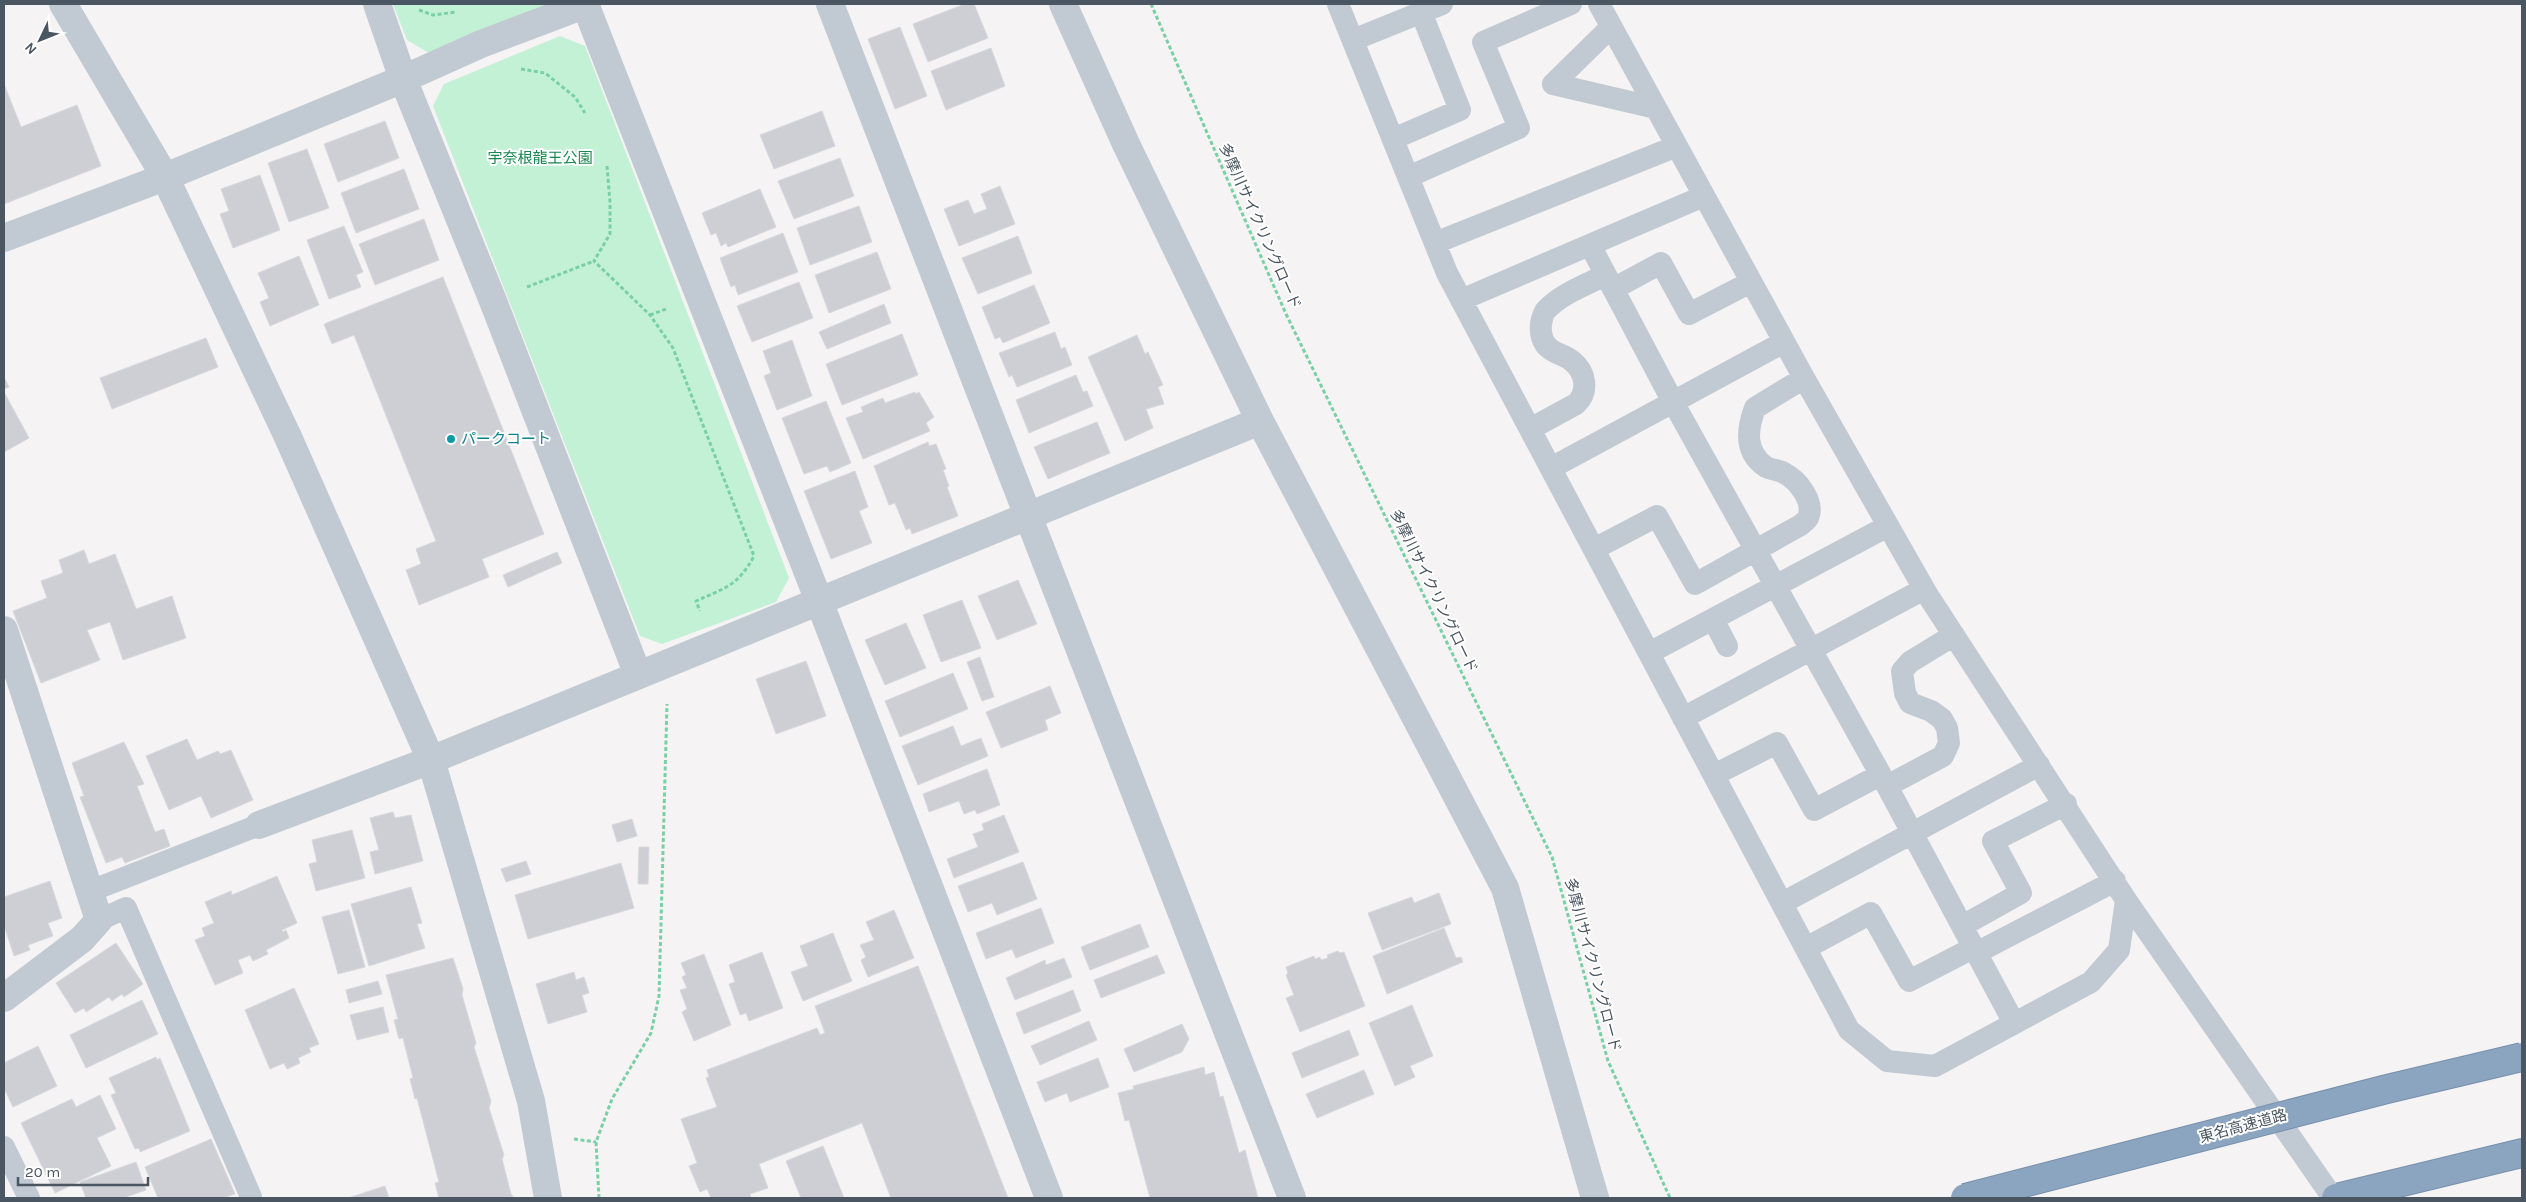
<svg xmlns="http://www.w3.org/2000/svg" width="2526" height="1202" font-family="Karla,'Noto Sans JP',sans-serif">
<rect width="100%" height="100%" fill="#f5f3f3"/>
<path fill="#c3f1d5" d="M393 4H547L429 53 407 40Z
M560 36 585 46 789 578 776 602 662 644 640 636 433 106 444 84Z"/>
<path fill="#cdcfd5" stroke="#d7d9de" d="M965 4H974L988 38 928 62 913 24Z
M900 27 927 96 895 109 868 39Z
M991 48 1005 86 946 110 931 71Z
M4 84 21 127 77 105 101 166 4 204Z
M822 111 835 146 774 169 760 135Z
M385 121 399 158 338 182 324 144Z
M307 149 329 208 289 222 268 163Z
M840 158 854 196 794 219 778 181Z
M404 169 419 209 356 233 341 193Z
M260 175 280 230 233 248 220 214 229 211 221 189Z
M1000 186 1015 224 959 246 944 209 968 200 974 214 987 209 981 194Z
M760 189 776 227 728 247 726 243 721 246 716 233 711 235 702 213Z
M859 206 872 242 810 265 797 228Z
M424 219 439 260 375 285 359 244Z
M344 226 363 272 356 275 361 287 329 299 307 240Z
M783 233 798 272 738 295 735 285 731 287 720 258Z
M1018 236 1032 273 978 294 962 258Z
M877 252 891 289 829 313 815 275Z
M299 256 319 305 270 326 260 302 269 298 258 273Z
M443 277 544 534 482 559 489 577 419 605 406 570 421 564 416 549 436 541 354 335 332 344 324 324Z
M799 282 813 318 752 342 737 306Z
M1034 285 1050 323 1003 343 1000 337 995 339 982 307Z
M884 304 891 323 827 349 819 332Z
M1055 332 1061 349 1065 347 1072 365 1017 387 1012 375 1009 377 999 353Z
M902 334 918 375 842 405 826 364Z
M1137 335 1145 354 1148 352 1163 385 1158 387 1164 404 1146 409 1153 428 1125 441 1088 357Z
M206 338 218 367 112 409 100 378Z
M792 340 812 396 777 410 764 376 771 373 763 351Z
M1076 375 1083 392 1087 391 1093 406 1029 433 1016 400Z
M4 377 9 387 4 389Z
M4 392 29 438 4 452Z
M915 392 916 394 919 392 934 417 926 423 930 431 863 459 846 418 863 412 861 407 883 398 885 403Z
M826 401 851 463 830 472 827 466 804 474 782 418Z
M1097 422 1110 453 1048 479 1034 447Z
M928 442 929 446 936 444 946 469 943 470 949 486 947 487 958 516 912 534 910 528 906 530 895 503 889 505 874 466Z
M855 471 868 507 859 511 872 543 831 559 804 491Z
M84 550 89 564 115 554 136 609 172 596 186 638 123 660 110 622 87 630 100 660 41 683 13 611 47 598 41 581 63 573 59 560Z
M557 552 562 563 508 587 503 575Z
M1018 580 1037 624 997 640 978 596Z
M962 600 981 648 941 662 923 615Z
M906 623 926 668 885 685 865 640Z
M980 657 994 697 982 701 967 662Z
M806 661 826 716 776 734 756 679Z
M953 673 968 709 900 737 885 701Z
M1050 686 1061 713 1045 720 1048 730 1001 748 986 712Z
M953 726 961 746 981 738 988 756 918 785 902 746Z
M187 739 197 760 218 751 220 754 231 750 253 800 211 818 201 796 169 810 146 756Z
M124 742 144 784 137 786 155 832 164 829 170 846 125 863 122 857 106 863 80 797 84 796 72 763Z
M987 769 1000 805 977 814 975 810 964 814 959 801 929 812 923 794Z
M393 812 395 818 411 815 423 861 375 874 370 852 379 850 370 818Z
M1004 815 1019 852 954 878 947 859 978 847 973 834 984 830 982 824Z
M632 819 637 836 617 842 612 825Z
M352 830 365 878 316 891 309 864 317 862 312 840Z
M639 847H649L648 884H638Z
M526 861 531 874 506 882 501 869Z
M1023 862 1037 899 997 915 992 903 968 912 958 886Z
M621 863 634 908 528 939 515 895Z
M277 876 297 923 282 930 283 932 286 930 289 938 266 950 268 954 253 961 250 955 238 960 243 973 215 985 195 940 205 936 202 928 214 923 205 902 231 891 232 895Z
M50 881 62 918 48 923 53 936 28 945 30 950 14 956 4 925V897Z
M411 887 422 923 417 924 425 948 369 966 351 904Z
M1439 893 1451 924 1382 950 1368 913 1412 897 1414 903Z
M1041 908 1054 943 1016 958 1012 949 986 959 976 933Z
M349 910 365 967 338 974 322 917Z
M894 910 914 958 868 977 861 960 866 957 860 945 874 940 866 922Z
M1140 924 1149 947 1090 970 1081 947Z
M1444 928 1456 958 1461 957 1463 962 1387 994 1373 956Z
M833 933 852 981 803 1001 791 972 808 966 800 946Z
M116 943 143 984 124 997 122 994 112 1001 109 997 86 1012 84 1008 75 1013 56 983Z
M1338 951 1340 953 1344 952 1365 1006 1300 1032 1286 998 1294 995 1286 975 1288 973 1286 967 1314 956 1315 959 1320 957 1321 960 1328 958 1327 955Z
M762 952 783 1008 749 1021 746 1013 740 1015 729 984 735 982 729 965Z
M704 954 731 1025 694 1041 682 1012 687 1009 680 990 687 988 682 977 686 975 681 963Z
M1157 955 1165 973 1101 998 1094 980Z
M453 958 463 989 462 995 476 1043 474 1047 491 1101 489 1108 504 1155 502 1159 511 1194 514 1198H439L435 1183 439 1182 417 1098 415 1099 410 1079 413 1078 403 1038 399 1039 394 1020 398 1019 386 975Z
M1064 958 1072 977 1015 1000 1006 978 1045 960 1046 965Z
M918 966 1008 1198H891L862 1123 759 1164 768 1188 750 1194 751 1198H711L707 1189 700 1192 689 1166 697 1163 681 1119 717 1107 706 1078 709 1077 707 1070 817 1028 820 1035 825 1033 815 1006Z
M574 972 576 980 584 977 589 993 582 995 587 1012 548 1024 536 984Z
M378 981 382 994 349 1003 346 990Z
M294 988 319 1044 309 1048 311 1052 298 1058 300 1063 287 1069 284 1063 270 1069 245 1010Z
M1073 990 1081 1011 1024 1034 1016 1013Z
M142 1000 158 1034 86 1068 70 1035Z
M1412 1005 1433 1056 1410 1066 1415 1077 1395 1086 1369 1023Z
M383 1007 389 1032 357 1040 350 1015Z
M1089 1021 1097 1040 1040 1065 1031 1046Z
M1182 1024 1189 1039 1182 1052 1134 1072 1124 1049Z
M1349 1030 1359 1055 1302 1078 1292 1053Z
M38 1046 57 1086 13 1107 4 1088V1063Z
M156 1057 157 1060 160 1058 190 1131 140 1152 139 1148 135 1149 111 1095 116 1093 109 1078Z
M1098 1058 1109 1087 1070 1102 1067 1093 1045 1102 1037 1082Z
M1204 1067 1205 1075 1214 1072 1220 1097 1223 1096 1239 1153 1245 1150 1258 1198H1150L1129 1120 1125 1121 1118 1093 1134 1089 1133 1086Z
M1364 1070 1374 1094 1317 1118 1306 1094Z
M100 1095 116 1129 97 1138 111 1166 55 1193 21 1123 72 1099 76 1107Z
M211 1139 235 1194 223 1198H158L145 1167Z
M823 1146 844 1198H801L786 1161Z
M136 1162 146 1190 123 1198H86L80 1182Z
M385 1186 389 1198H348Z"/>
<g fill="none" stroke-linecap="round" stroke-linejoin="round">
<g stroke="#7690ad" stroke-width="30">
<path id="motorway" d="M2336 1198 2522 1153"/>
</g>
<path stroke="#7ad0a6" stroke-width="3" stroke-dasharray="4 2.5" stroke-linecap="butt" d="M1151 4 1286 314 1552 857 1608 1061 1670 1198
M419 10 433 15 457 12
M521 69 545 73 575 97 585 113
M607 166 610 202V234L594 261 650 315 673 348 754 556C738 586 725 588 696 601L700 611
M527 287 594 261
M650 315 666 309
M574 1139 596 1142
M599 1198 596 1142 612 1099 651 1033 659 996 667 704"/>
<path stroke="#c1cad2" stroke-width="22" d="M1338 4 1447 273 1849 1030 1887 1061 1935 1066 2091 982 2119 950 2126 900 1927 594 1804 378 1599 4
M1611 27 1553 84 1656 108
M1353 40 1442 4
M1393 139 1460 110 1421 12
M1408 177 1519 128 1483 42 1571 4
M1435 243 1677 146
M1590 245 1673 402 1887 786 2014 1023
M1613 289 1661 263 1689 314 1751 282
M1461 300 1704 196
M1530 429 1576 404C1589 392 1586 372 1572 361 1565 355 1555 354 1549 348 1542 343 1540 332 1541 324 1542 319 1543 313 1546 310 1562 293 1586 285 1605 275
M1551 468 1784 342
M1594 549 1657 516 1695 584 1799 526C1802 524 1806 521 1808 518 1815 502 1798 480 1784 473 1779 470 1772 470 1766 467 1744 452 1747 429 1755 408L1804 378
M1713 619 1727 646
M1649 653 1888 526
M1683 718 1924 589
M1714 775 1777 743 1814 810 1880 775
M1887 786 1943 756 1949 743 1947 728 1942 719 1931 711 1910 703 1905 693 1902 671 1910 662 1954 635
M88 892 259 825
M2126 900 2333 1198
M1782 903 2039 765
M99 920 126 908 251 1197
M1962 926 2021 893 1993 841 2066 804
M1806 948 1871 913 1909 981 1973 948
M1976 953 2115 881
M4 1147 29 1198"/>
<path stroke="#c1cad2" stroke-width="28" d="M63 4 165 177 288 437 431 760 531 1101 548 1198
M377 4 403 79 493 301 638 675
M585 4 819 601 1049 1198
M830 4 1292 1198
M1063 4 1126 144 1260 421 1505 888 1595 1198
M4 238 165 177 403 79 481 44 587 4
M4 630 99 920 82 939 4 998
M259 825 431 760 1260 421"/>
<use href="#motorway" stroke="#8ba5c1" stroke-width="28"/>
<g stroke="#7690ad" stroke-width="30" stroke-linecap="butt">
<path id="motorway-bridge" d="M1965 1198 2387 1089 2522 1057"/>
</g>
<use href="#motorway-bridge" stroke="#8ba5c1" stroke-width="28"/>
</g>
<circle fill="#0f9aa8" stroke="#fff" stroke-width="2" cx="451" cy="439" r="5"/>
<g text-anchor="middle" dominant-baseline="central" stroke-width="4" stroke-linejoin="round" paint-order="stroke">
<g font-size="15" fill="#17864f" stroke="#fff">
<text x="540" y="158">宇奈根龍王公園</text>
</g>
<g font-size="15" fill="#4a5661" stroke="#fff">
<text transform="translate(1260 226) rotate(66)">多摩川サイクリングロード</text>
<text transform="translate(1434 591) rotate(64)">多摩川サイクリングロード</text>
<text transform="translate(1593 965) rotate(75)">多摩川サイクリングロード</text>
<text transform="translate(2243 1126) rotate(-15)">東名高速道路</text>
</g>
<g font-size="15" fill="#0d838f" stroke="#fff" text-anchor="start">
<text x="461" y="439">パークコート</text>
</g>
</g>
<rect width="2526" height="1202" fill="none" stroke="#4a5661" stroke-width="10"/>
<g transform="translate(40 40) rotate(227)" stroke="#ffffff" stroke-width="4" paint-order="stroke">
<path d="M0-4L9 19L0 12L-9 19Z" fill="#4a5661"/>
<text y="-8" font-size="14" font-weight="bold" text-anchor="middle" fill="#4a5661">N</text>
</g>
<path d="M18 1177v8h130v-8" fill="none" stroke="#4a5661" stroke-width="2.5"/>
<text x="25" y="1177" font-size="15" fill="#4a5661" stroke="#ffffff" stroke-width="4" paint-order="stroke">20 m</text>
</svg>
